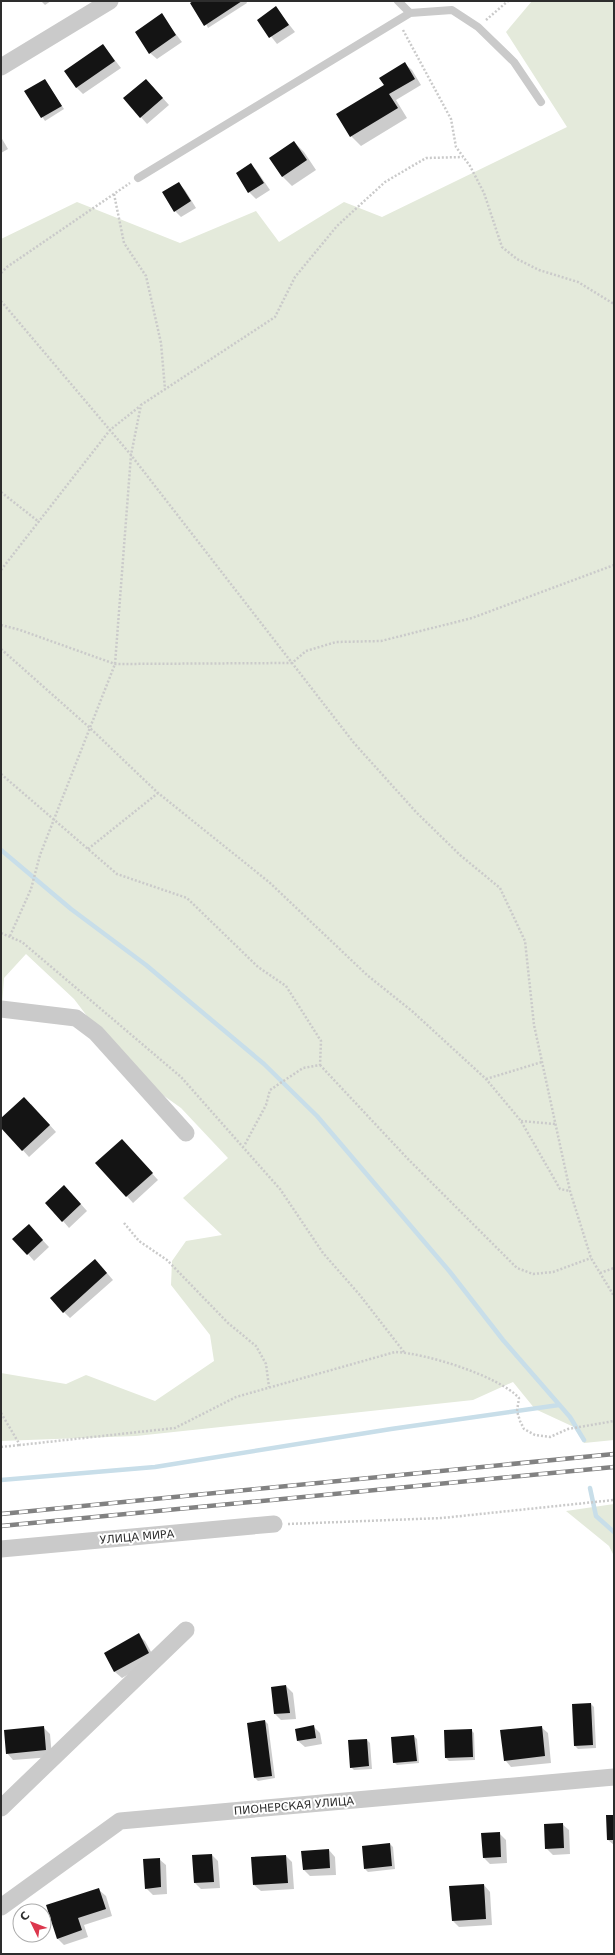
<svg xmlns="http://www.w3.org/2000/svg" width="615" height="1955" font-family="'DejaVu Sans',sans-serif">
<rect width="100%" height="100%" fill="#fff"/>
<path fill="#e4eadb" d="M532 1H614V1440L584 1443 576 1428 535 1409 513 1382 473 1400 136 1436 1 1441V1373L66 1384 86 1375 155 1401 214 1361 210 1335 171 1285 172 1261 186 1241 222 1235 183 1198 228 1158 181 1108 146 1083 100 1033 74 999 26 954 4 978 1 1020V239L77 202 180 243 256 211 279 242 344 202 382 217 567 127 506 32Z
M614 1504V1556L609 1546 566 1511Z"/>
<path fill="#0003" d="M41 1H51L45 5Z
M195 1H246L247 3 208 28Z
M276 8 295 32 277 44 258 20Z
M161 15 182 42 157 59 150 53Z
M103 45 121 68 83 94 76 87Z
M405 64 412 70 421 85 396 100 407 118 361 146 351 136 383 86Z
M45 80 64 109 45 121 26 92Z
M152 86 169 105 147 124 124 98Z
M1 137 8 149 1 153Z
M294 142 304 152 316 170 292 186 282 176Z
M251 164 257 171 270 190 256 199 249 192 237 173Z
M178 183 185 190 196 208 181 217 175 211Z
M31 1104 56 1132 29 1157 1 1126V1119Z
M128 1147 158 1180 133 1203 97 1163Z
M71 1193 87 1211 69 1228 63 1221Z
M35 1232 49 1247 34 1261 28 1254Z
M101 1266 113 1280 70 1318 64 1312Z
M138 1635 145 1641 155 1659 122 1678 115 1672 105 1653Z
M286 1686 293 1693 296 1719 281 1720 275 1714Z
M591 1704 594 1707 596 1748 578 1749 575 1746Z
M265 1721 268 1724 275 1778 258 1781 255 1778Z
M313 1726 320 1733 322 1744 305 1747 298 1741Z
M43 1727 50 1734 52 1757 13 1760 7 1753Z
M541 1727 548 1733 551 1763 511 1767 505 1760Z
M471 1730 474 1733 475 1760 449 1761 446 1758Z
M414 1736 417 1739 419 1763 397 1765 394 1762Z
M367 1740 370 1743 372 1769 354 1770 351 1767 349 1741Z
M614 1816V1845L608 1840Z
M562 1824 569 1830 570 1854 553 1855 546 1848Z
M499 1833 506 1840 507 1863 490 1864 484 1858Z
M390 1844 393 1847 395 1869 368 1872 365 1869Z
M329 1850 335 1857 336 1875 310 1876 304 1870Z
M212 1855 218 1861 220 1888 201 1889 195 1883Z
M286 1856 292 1862 294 1889 261 1891 254 1885Z
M159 1859 166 1865 167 1894 153 1895 146 1888Z
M484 1885 490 1892 492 1925 459 1927 453 1921Z
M99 1890 106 1896 112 1916 84 1925 88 1937 64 1945 57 1938Z"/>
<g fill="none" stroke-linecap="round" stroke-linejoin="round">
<path stroke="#c8dee9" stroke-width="4.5" d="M1 850 71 909 146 965 264 1064 317 1116 450 1272 503 1340 570 1417 584 1440
M1 1480 155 1467 391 1429 559 1405
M590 1488 596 1516 614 1532"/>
</g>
<path fill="#141414" d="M193 1H242L204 26 190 3Z
M276 6 289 25 269 38 257 20Z
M162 13 176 35 149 54 135 32Z
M103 44 115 61 76 88 64 71Z
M405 62 415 79 389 94 398 108 350 137 336 114 384 85 379 78Z
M45 79 62 106 41 118 24 91Z
M146 79 163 98 140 118 123 98Z
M294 141 307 160 282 177 269 158Z
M251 163 264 183 248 193 236 173Z
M179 182 191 201 174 212 162 192Z
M24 1097 50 1125 22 1151 1 1128V1118Z
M122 1139 153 1173 126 1197 95 1163Z
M64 1185 81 1204 62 1222 45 1203Z
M29 1224 43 1240 27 1255 12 1239Z
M95 1259 107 1273 63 1313 50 1298Z
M139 1633 149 1653 114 1672 104 1653Z
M286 1685 290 1713 274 1714 271 1687Z
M591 1703 593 1745 574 1746 572 1704Z
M265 1720 272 1776 254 1778 247 1723Z
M314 1725 316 1738 297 1741 295 1729Z
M44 1726 46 1750 6 1754 4 1730Z
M542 1726 545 1756 504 1761 500 1730Z
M472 1729 473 1757 445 1758 444 1730Z
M414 1735 417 1761 393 1763 391 1737Z
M367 1739 369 1766 350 1768 348 1740Z
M606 1815H614V1840H607Z
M563 1823 564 1848 545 1849 544 1824Z
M500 1832 501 1857 483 1858 481 1833Z
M390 1843 392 1866 364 1869 362 1846Z
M329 1849 330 1868 303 1870 301 1851Z
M212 1854 214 1882 194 1883 192 1855Z
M286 1855 288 1883 253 1885 251 1857Z
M160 1858 161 1887 145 1889 143 1859Z
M484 1884 486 1919 452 1921 449 1886Z
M99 1888 106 1909 78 1918 82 1930 57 1939 46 1905Z"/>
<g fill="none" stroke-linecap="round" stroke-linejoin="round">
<path stroke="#cacaca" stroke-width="2.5" stroke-dasharray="2 2" stroke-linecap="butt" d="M486 20 508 1
M403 30 451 119 456 147 470 166 484 193 502 247 517 259 539 270 578 282 614 304
M114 194 124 243 146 276 161 343 165 389
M1 273 7 267 130 183
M1 301 131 455 354 743 416 812 460 855 500 888 525 941 534 1025 570 1191 591 1258 614 1296
M1 492 39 522
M1 570 110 430 140 406
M1 625 20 630 115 664 292 663 306 651 336 642 381 641 472 618 614 565
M1 649 90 728 158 793 269 882 367 975 412 1011 486 1079 521 1121 560 1189 570 1191
M1 774 117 874 187 898 258 967 286 986 321 1041 320 1065 303 1068 270 1090 266 1105 244 1146
M88 849 158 793
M1 933 22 942 181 1077 280 1189 323 1253 359 1294 404 1352
M10 936 31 889 40 855 115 664 131 455 141 405 275 317 295 277 337 226 385 182 426 158 463 157
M320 1065 408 1159 517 1268 533 1274 553 1272 591 1258
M486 1079 542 1062
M521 1121 555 1124
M124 1223 139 1241 167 1260 228 1323 256 1346 266 1364 269 1387
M600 1273 614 1268
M1 1413 20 1445 175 1428 236 1397 395 1352C425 1353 499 1376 519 1398L517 1411 520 1421 524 1429 535 1435 550 1437 568 1429 614 1421
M1 1447 20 1445
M288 1524 442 1518 614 1500"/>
<path stroke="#cacaca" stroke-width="8" d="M398 1 410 13 452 10 478 27 514 62 541 102
M138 178 410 13"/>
<path stroke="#cacaca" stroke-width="17" d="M1 67 110 1
M1 1009 76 1018 96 1033 186 1133
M1 1549 274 1524
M1 1808 186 1630
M1 1907 120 1821 614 1777"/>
<g stroke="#828282" stroke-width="4.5">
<path id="rail" d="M1 1514 614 1454
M1 1526 614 1467"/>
</g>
<use href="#rail" stroke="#fff" stroke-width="3" stroke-dasharray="9" stroke-linecap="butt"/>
</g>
<g text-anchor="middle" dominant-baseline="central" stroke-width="4" stroke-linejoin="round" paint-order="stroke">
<g font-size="11" fill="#2d2d2d" stroke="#fff">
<text transform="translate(137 1537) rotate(-5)">УЛИЦА МИРА</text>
<text transform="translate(294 1806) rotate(-5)">ПИОНЕРСКАЯ УЛИЦА</text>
</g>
</g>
<rect width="615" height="1955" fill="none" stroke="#2d2d2d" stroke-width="4"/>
<g transform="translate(32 1923) rotate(313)"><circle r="19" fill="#ffffff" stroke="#ababab"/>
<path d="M0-3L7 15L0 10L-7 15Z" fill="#dc374d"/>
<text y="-6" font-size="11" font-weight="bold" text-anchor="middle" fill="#2d2d2d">С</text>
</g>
</svg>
